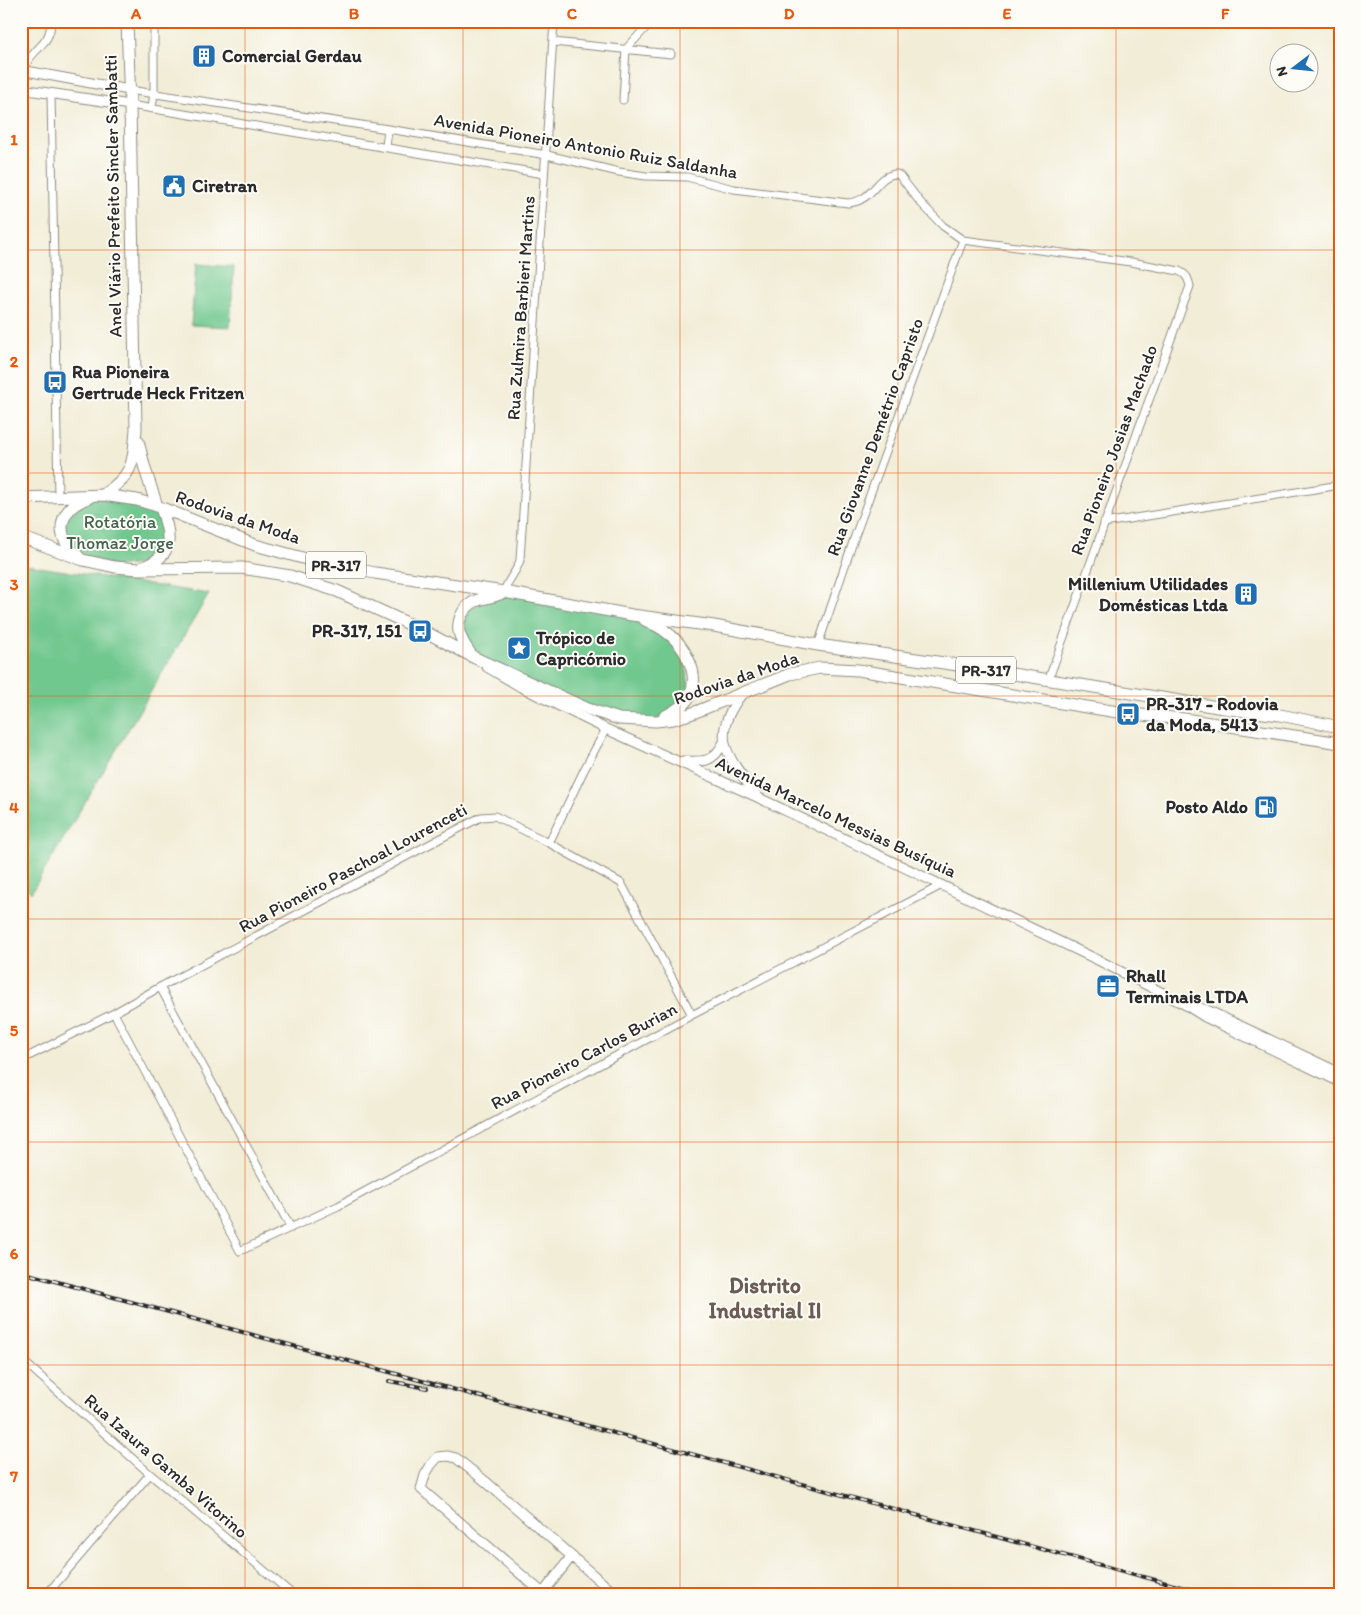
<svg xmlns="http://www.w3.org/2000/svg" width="1361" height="1615" font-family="Itim,sans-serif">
<rect width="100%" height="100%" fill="#fdfcf7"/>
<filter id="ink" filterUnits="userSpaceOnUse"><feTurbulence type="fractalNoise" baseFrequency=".02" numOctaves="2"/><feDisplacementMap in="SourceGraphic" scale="10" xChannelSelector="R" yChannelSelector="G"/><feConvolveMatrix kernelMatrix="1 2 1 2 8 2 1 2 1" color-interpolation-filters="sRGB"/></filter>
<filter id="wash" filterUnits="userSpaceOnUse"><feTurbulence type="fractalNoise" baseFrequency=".0096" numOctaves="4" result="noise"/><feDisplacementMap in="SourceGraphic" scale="20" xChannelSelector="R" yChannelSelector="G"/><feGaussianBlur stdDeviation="1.12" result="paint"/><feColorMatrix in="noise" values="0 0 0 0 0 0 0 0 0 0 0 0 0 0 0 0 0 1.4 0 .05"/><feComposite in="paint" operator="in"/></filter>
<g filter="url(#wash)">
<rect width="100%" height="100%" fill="#f2edd7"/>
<path fill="#71c88e" stroke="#4e7a5c" d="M196 264 234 267 230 327 191 325Z
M94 495 157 506 169 532 155 562 115 567 70 550 64 518Z
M21 564 209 594 31 893 21 881Z
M504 592 632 615 684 651 690 695 656 721 619 719 473 657 460 621 462 612Z"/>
</g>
<g filter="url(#ink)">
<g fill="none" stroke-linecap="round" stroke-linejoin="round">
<g stroke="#8e8c81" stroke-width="9">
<path id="minor" d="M553 42 671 54
M21 89C22 80 22 70 27 62 37 46 51 43 51 21
M129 90 388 129 547 155 619 172 646 176 687 177 734 189 848 203C875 201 876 174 897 174L900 176 920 202 943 226 963 240 1131 262 1179 271C1187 275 1188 278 1190 286L1048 681
M51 93 58 496
M623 100 626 49 652 21
M130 105 544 174
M152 108 154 93V21
M386 147 388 129
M1104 523 1340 485
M504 592C507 580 517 572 520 560L554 21
M818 645 855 536 963 240
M549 843 584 770 606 729
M160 987 291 1228
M114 1013 240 1251 338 1206 692 1015 942 885
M21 1060 114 1013 160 987 481 817 495 816 549 843 621 883 692 1015
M21 1359 150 1474 292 1594
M47 1594 150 1474"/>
</g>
<g stroke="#8e8c81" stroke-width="11">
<path id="tertiary" d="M21 70 129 90
M21 89 130 105
M487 667 521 687 606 729 757 797 1100 961 1186 1005 1205 1017 1340 1082
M742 694C708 737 728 757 756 794
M683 761C704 762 713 763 724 742
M1194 1007 1207 1010 1340 1073
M543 1593 571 1557
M544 1594 421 1489 425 1475 431 1465 438 1457 448 1456 456 1458 485 1481 615 1594"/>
</g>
<g stroke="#8e8c81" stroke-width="13">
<path id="trunk" d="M138 441 145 469 157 506
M103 495C134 474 133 464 136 429L130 105 127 21
M21 498 103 495 137 500 157 506 255 545 310 560 375 573 504 592 632 615 714 626 818 645 951 664 1230 709 1280 715 1340 727
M21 537 83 560 115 567 139 569 242 568 290 576 337 591 420 629 473 657 588 709 619 719 656 721 673 719 693 713 790 674 820 668 858 670 1130 714 1184 719 1340 743
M78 556C52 534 59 508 90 497
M143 567C175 555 171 536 161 508
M645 620C652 624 659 626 665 631 683 643 701 673 690 695 685 705 674 712 664 717
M472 656C467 649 461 641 459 632 457 618 465 605 478 600 485 598 493 597 500 594"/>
</g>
<use href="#minor" stroke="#fff" stroke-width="7"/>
<use href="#tertiary" stroke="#fff" stroke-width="9"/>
<use href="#trunk" stroke="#fff" stroke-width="11"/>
<g stroke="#2b2b2b" stroke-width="4">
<path id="rail" d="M21 1272 1207 1594
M389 1381 427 1388"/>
</g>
<use href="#rail" stroke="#fdfcf7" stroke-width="2" stroke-dasharray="5.5" stroke-linecap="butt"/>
</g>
</g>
<path fill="none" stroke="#e8590c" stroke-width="1" stroke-opacity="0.55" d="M245 21V1594M463 21V1594M680 21V1594M898 21V1594M1116 21V1594M21 250H1340M21 473H1340M21 696H1340M21 919H1340M21 1142H1340M21 1365H1340"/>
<defs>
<g id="building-square" transform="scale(1.25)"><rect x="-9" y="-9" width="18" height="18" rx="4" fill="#1f6fb2" stroke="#fdfcf7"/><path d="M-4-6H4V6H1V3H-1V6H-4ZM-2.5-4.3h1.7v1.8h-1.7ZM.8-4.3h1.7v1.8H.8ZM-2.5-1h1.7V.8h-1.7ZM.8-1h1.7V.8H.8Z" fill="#fff"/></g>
<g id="civic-square" transform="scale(1.25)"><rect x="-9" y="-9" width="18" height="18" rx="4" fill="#1f6fb2" stroke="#fdfcf7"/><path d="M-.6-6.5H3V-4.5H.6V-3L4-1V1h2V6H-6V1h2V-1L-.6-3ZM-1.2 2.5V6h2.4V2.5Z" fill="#fff"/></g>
<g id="bus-square" transform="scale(1.25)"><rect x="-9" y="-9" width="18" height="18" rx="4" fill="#1f6fb2" stroke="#fdfcf7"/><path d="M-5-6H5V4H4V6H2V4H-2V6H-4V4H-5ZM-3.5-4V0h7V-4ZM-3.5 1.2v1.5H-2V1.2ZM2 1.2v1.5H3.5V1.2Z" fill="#fff"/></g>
<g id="sight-square" transform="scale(1.25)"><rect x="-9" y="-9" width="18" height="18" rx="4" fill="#1f6fb2" stroke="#fdfcf7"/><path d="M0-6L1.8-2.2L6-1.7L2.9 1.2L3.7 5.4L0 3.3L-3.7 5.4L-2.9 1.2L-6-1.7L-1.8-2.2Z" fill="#fff"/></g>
<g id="fuel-square" transform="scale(1.25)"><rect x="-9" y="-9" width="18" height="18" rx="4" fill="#1f6fb2" stroke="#fdfcf7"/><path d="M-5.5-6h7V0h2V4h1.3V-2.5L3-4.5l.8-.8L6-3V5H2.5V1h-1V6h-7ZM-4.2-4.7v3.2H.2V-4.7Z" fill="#fff"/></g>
<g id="office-square" transform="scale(1.25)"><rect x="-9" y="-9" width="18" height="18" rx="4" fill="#1f6fb2" stroke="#fdfcf7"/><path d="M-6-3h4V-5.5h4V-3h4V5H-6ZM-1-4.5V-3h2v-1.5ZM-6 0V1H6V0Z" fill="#fff"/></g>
</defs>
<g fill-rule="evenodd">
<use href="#building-square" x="204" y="56"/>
<use href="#civic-square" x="174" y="186"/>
<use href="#bus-square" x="55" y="382"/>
<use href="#building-square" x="1246" y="594"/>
<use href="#bus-square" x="420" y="631"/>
<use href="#sight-square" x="519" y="648"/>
<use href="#bus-square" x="1128" y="714"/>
<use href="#fuel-square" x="1266" y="807"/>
<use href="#office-square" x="1108" y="986"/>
</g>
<g text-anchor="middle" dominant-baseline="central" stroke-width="4" stroke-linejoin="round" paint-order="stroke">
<g fill="#fdfcf7" stroke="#6a6a68" stroke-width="1">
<rect x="306" y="551.5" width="60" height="27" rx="4"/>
<rect x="956" y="656.5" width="60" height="27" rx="4"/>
</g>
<g font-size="16" font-weight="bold" fill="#2b2b2b">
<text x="336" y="565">PR-317</text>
<text x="986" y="670">PR-317</text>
</g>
<g font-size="18" font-weight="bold" fill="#2b2b2b" stroke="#fdfcf7" text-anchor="start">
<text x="222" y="56">Comercial Gerdau</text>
<text x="192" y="186">Ciretran</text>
<text x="72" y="372">Rua Pioneira<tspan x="72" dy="21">Gertrude Heck Fritzen</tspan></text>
<text x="1228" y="584" text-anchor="end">Millenium Utilidades<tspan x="1228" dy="21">Domésticas Ltda</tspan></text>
<text x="402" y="631" text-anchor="end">PR-317, 151</text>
<text x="536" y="638">Trópico de<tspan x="536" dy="21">Capricórnio</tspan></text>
<text x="1146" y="704">PR-317 - Rodovia<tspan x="1146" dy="21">da Moda, 5413</tspan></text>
<text x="1248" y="807" text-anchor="end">Posto Aldo</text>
<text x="1126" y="976">Rhall<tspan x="1126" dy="21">Terminais LTDA</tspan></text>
</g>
<g font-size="18" fill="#2b2b2b" stroke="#fdfcf7">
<text transform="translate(586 146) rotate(10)">Avenida Pioneiro Antonio Ruiz Saldanha</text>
<text transform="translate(113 196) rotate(-91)">Anel Viário Prefeito Sincler Sambatti</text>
<text transform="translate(521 308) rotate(-86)">Rua Zulmira Barbieri Martins</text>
<text transform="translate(875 437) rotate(-70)">Rua Giovanne Demétrio Capristo</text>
<text transform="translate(1114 450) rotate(-70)">Rua Pioneiro Josias Machado</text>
<text transform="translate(238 517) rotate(19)">Rodovia da Moda</text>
<text transform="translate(736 678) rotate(-19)">Rodovia da Moda</text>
<text transform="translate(836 817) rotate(25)">Avenida Marcelo Messias Busíquia</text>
<text transform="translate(353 868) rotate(-28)">Rua Pioneiro Paschoal Lourenceti</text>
<text transform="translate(584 1056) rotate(-28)">Rua Pioneiro Carlos Burian</text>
<text transform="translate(166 1466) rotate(41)">Rua Izaura Gamba Vitorino</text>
</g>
<g font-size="18" fill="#44624e" stroke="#fdfcf7">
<text x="120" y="522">Rotatória<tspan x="120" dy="21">Thomaz Jorge</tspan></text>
</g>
<g font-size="22" font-weight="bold" fill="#6c5d54" stroke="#fdfcf7">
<text x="765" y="1285">Distrito<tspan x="765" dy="25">Industrial II</tspan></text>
</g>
</g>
<rect width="1361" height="1615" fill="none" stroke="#fdfcf7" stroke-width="55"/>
<g transform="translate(1294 68) rotate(254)"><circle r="24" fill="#fdfcf7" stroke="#a9a8a5"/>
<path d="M0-4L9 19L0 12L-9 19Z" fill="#1f6fb2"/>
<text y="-8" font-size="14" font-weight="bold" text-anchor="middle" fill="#2b2b2b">N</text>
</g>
<rect x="28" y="28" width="1306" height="1560" fill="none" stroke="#e8590c" stroke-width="2"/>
<g font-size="16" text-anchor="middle" font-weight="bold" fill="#e8590c">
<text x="136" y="19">A</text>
<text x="354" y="19">B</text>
<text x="572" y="19">C</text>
<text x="789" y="19">D</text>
<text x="1007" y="19">E</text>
<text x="1225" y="19">F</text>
<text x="14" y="145">1</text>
<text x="14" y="367">2</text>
<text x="14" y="590">3</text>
<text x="14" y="813">4</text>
<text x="14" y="1036">5</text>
<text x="14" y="1259">6</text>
<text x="14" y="1482">7</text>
</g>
</svg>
